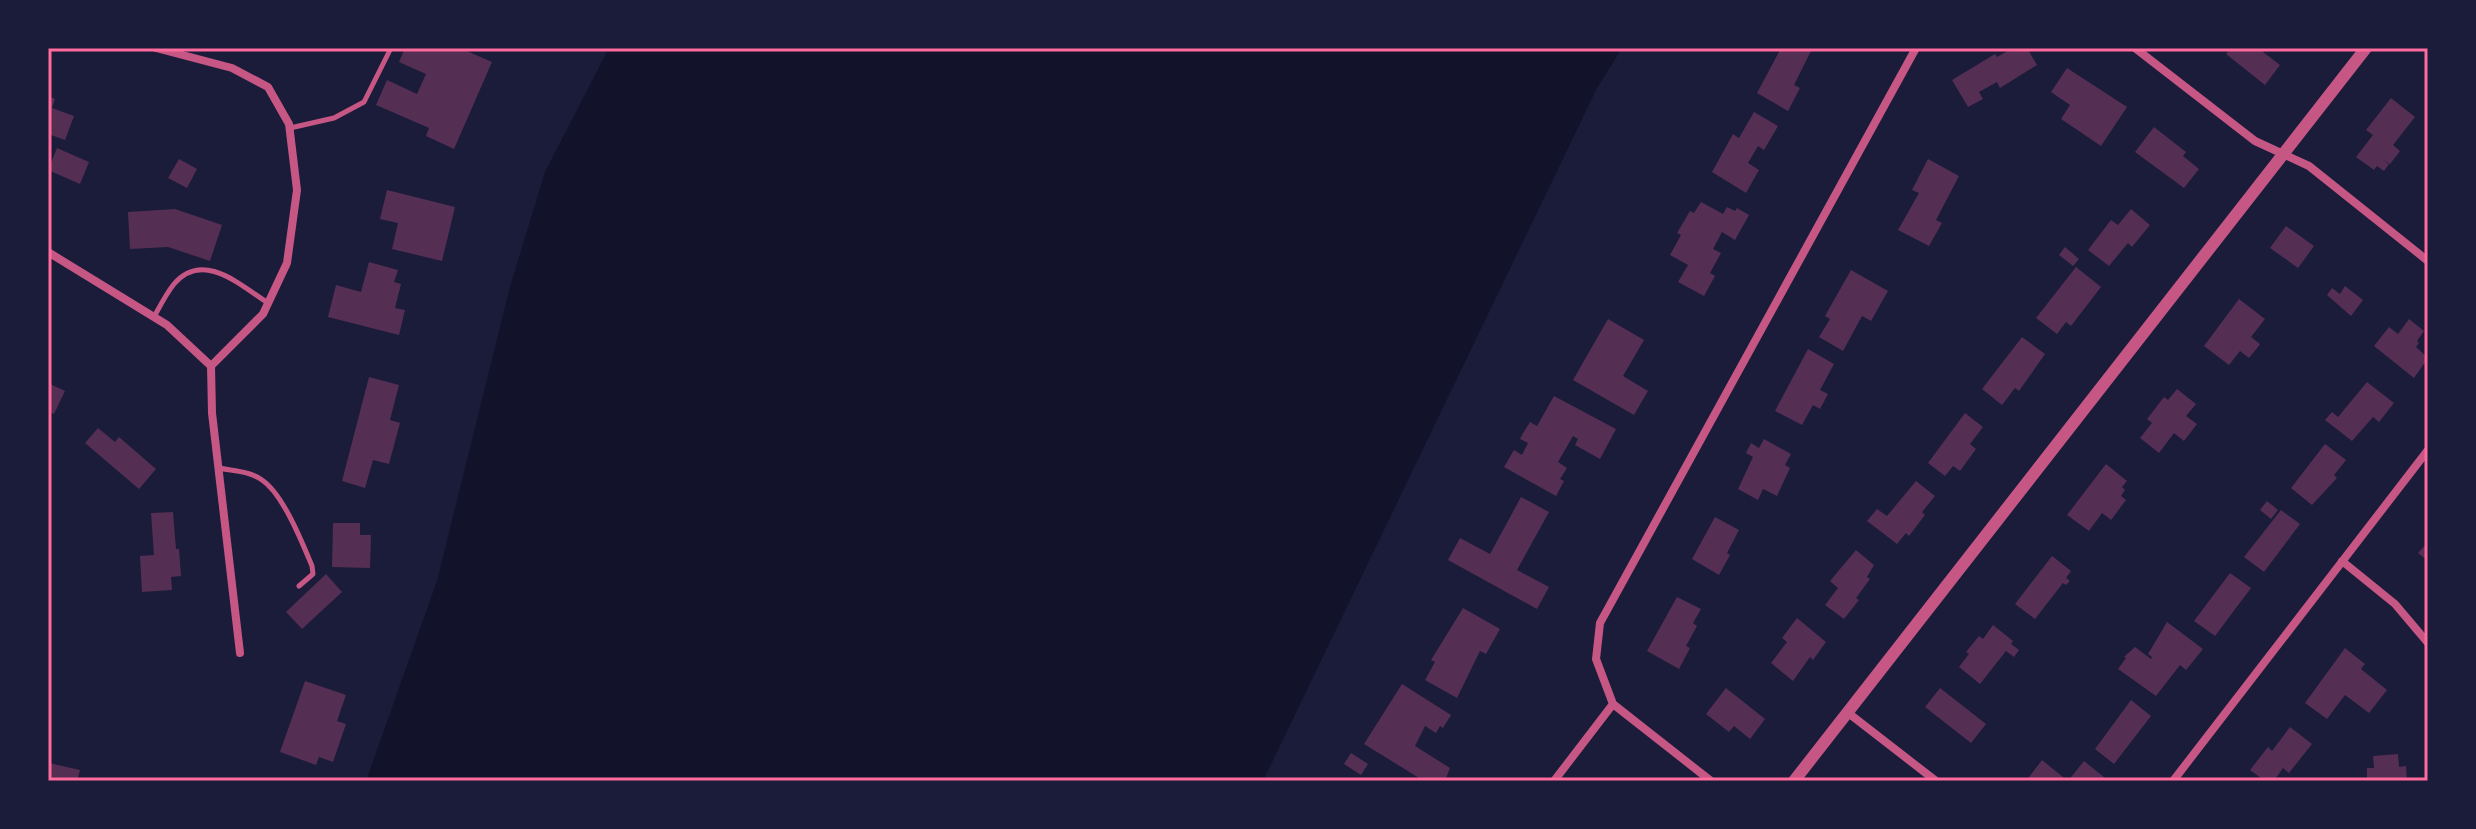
<svg xmlns="http://www.w3.org/2000/svg" width="2476" height="829" font-family="'Open Sans',sans-serif">
<rect width="100%" height="100%" fill="#1b1b3a"/>
<path fill="#12122b" d="M609 48H1622L1596 90 1263 781H366L437 581 510 287 545 172Z"/>
<path fill="#542f53" d="M405 48H460L492 62 454 149 426 136 429 128 376 105 387 80 417 94 426 74 399 62Z
M1781 48H1805L1811 51 1794 85 1800 88 1788 111 1757 93Z
M2013 48H2027L2037 65 2000 88 1997 82 1979 92 1983 99 1968 107 1952 80 1995 54 1997 57Z
M2231 48H2267L2263 52 2280 65 2265 85 2226 54Z
M2067 68 2127 107 2101 146 2061 119 2070 105 2051 92Z
M48 96 55 99 52 108 74 116 65 140 48 134Z
M2391 98 2415 117 2393 145 2400 151 2397 155 2390 164 2382 159 2389 164 2384 171 2377 166 2374 170 2356 157 2373 135 2366 130Z
M1754 112 1778 126 1764 150 1758 146 1748 163 1759 170 1746 193 1712 172 1733 134 1739 138Z
M2154 127 2186 152 2183 156 2199 169 2184 188 2135 152Z
M57 148 89 162 80 184 48 170Z
M179 159 197 169 187 188 168 178Z
M1928 159 1959 176 1936 220 1942 223 1929 246 1898 230 1919 193 1912 190Z
M387 190 455 207 442 261 392 249 398 223 380 219Z
M1701 202 1723 214 1727 207 1735 211 1737 208 1749 215 1735 240 1722 232 1713 249 1721 253 1710 273 1715 276 1704 296 1678 282 1688 265 1670 255 1681 235 1677 233 1690 211 1694 213Z
M175 209 222 225 210 261 168 247 130 249 128 212Z
M2131 209 2150 225 2132 247 2128 243 2109 266 2088 250 2111 220 2118 225Z
M2286 226 2314 246 2298 268 2270 248Z
M2065 247 2079 259 2073 266 2059 255Z
M369 262 398 270 394 282 401 284 395 308 405 310 399 335 328 317 336 285 361 292Z
M2076 267 2101 287 2071 326 2066 322 2057 334 2036 318Z
M1851 270 1888 291 1871 321 1862 316 1843 351 1819 337 1830 319 1825 316Z
M2345 286 2363 300 2351 316 2327 295 2332 288 2340 294Z
M2239 299 2265 319 2251 337 2260 344 2258 347 2249 358 2240 351 2229 365 2204 346Z
M1608 319 1644 340 1623 376 1648 391 1634 415 1573 380Z
M2409 319 2424 331 2417 341 2419 343 2416 347 2428 358 2414 378 2374 346 2389 327 2398 334Z
M2022 337 2045 354 2019 391 2015 388 2002 405 1982 389Z
M1808 349 1834 364 1820 390 1828 394 1820 409 1813 405 1802 425 1775 411Z
M369 377 399 385 390 420 400 423 389 464 373 460 365 488 342 481Z
M2367 382 2394 403 2379 422 2373 417 2352 441 2325 420 2332 412 2338 417Z
M48 383 65 391 54 414 48 411Z
M2177 389 2196 404 2186 416 2197 424 2184 441 2174 433 2159 453 2140 438 2152 423 2147 419 2164 397 2168 400Z
M1554 396 1616 429 1600 459 1575 445 1578 439 1573 436 1558 462 1567 468 1560 479 1564 481 1556 496 1504 467 1514 450 1522 455 1528 443 1520 439 1522 435 1530 422 1537 426Z
M1965 413 1983 427 1970 444 1976 449 1960 471 1953 466 1945 476 1928 463Z
M98 428 115 442 119 437 156 469 139 489 85 443Z
M1764 439 1791 454 1785 465 1790 468 1777 496 1763 489 1758 500 1738 489 1753 457 1746 453 1751 443 1759 448Z
M2325 444 2346 460 2334 475 2337 478 2312 505 2291 488Z
M2106 464 2127 481 2122 487 2125 490 2121 496 2126 500 2111 520 2102 513 2089 531 2067 515Z
M1916 481 1935 496 1922 512 1925 515 1909 536 1906 533 1897 544 1867 521 1877 509 1887 516Z
M1521 497 1549 512 1517 570 1549 587 1537 609 1448 560 1460 538 1490 554Z
M2267 501 2278 510 2271 519 2260 510Z
M2281 510 2300 524 2264 572 2244 557Z
M173 512 176 549H179L181 576 171 577 172 590 142 592 140 556 154 555 151 513Z
M1715 517 1739 530 1727 553 1730 555 1719 575 1692 559Z
M333 523H360V535H371L370 568 332 567Z
M2428 542V561L2418 553Z
M1856 550 1874 565 1867 577 1870 579 1856 598 1859 600 1844 619 1825 605 1838 588 1830 581Z
M2052 556 2071 571 2066 578 2070 581 2066 585 2063 583 2035 619 2015 604Z
M2230 573 2251 588 2215 636 2194 621Z
M326 574 342 592 302 629 286 612Z
M1677 597 1701 609 1693 623 1697 626 1686 646 1690 648 1679 669 1647 651Z
M1463 608 1500 629 1486 654 1480 651 1457 698 1425 680 1435 662 1431 660Z
M1797 618 1826 642 1813 660 1810 657 1793 681 1771 663 1787 642 1782 638Z
M2167 622 2203 649 2186 670 2180 665 2156 696 2118 669 2126 658 2124 657 2135 647 2151 659 2152 657 2148 654Z
M1993 625 2013 641 2011 644 2019 650 2014 657 2006 651 1980 684 1959 667 1969 654 1966 652 1979 636 1983 639Z
M2345 648 2365 664 2361 669 2387 690 2369 713 2345 695 2327 719 2305 703Z
M305 681 346 695 337 721 346 724 333 762 319 757 316 765 280 752Z
M1402 684 1451 715 1443 728 1440 726 1436 733 1425 726 1415 746 1450 768 1445 781H1424L1364 744Z
M1726 688 1765 719 1750 739 1734 726 1729 732 1706 714Z
M1940 688 1986 724 1971 743 1925 707Z
M2131 700 2151 716 2114 764 2095 749Z
M2290 727 2312 744 2289 773 2283 768 2274 781H2265L2250 770 2268 747 2272 751Z
M1351 753 1368 764 1361 775 1344 764Z
M2398 754 2399 767 2406 766 2407 781H2367V768H2374L2373 756Z
M2042 760 2058 773 2068 781H2026Z
M2084 761 2105 778 2102 781H2068Z
M49 763 80 770 77 781H48Z"/>
<g fill="none" stroke-linecap="round" stroke-linejoin="round">
<path stroke="#c65784" stroke-width="5" d="M290 128 334 118 364 102 391 48
M154 317C160 306 166 294 174 284 203 250 240 285 268 303
M219 468C233 471 250 471 262 480 283 494 302 542 312 566L313 574 299 586"/>
<path stroke="#c65784" stroke-width="8" d="M156 48 232 68 268 87 289 124 297 190 287 263 263 314 211 366
M2135 48 2255 141 2309 166 2428 261
M48 252 167 325 211 366 212 413 240 653
M2342 561 2395 604 2428 643
M1613 704 1596 659 1600 623 1916 48
M1613 704 1711 781
M1847 712 1936 781
M1554 781 1613 704
M2173 781 2428 450"/>
<path stroke="#c65784" stroke-width="12" d="M1794 781 2366 48"/>
</g>
<rect width="2476" height="829" fill="none" stroke="#1b1b3a" stroke-width="100"/>
<rect x="50" y="50" width="2376" height="729" fill="none" stroke="#ff6b9d" stroke-width="3"/>
</svg>
